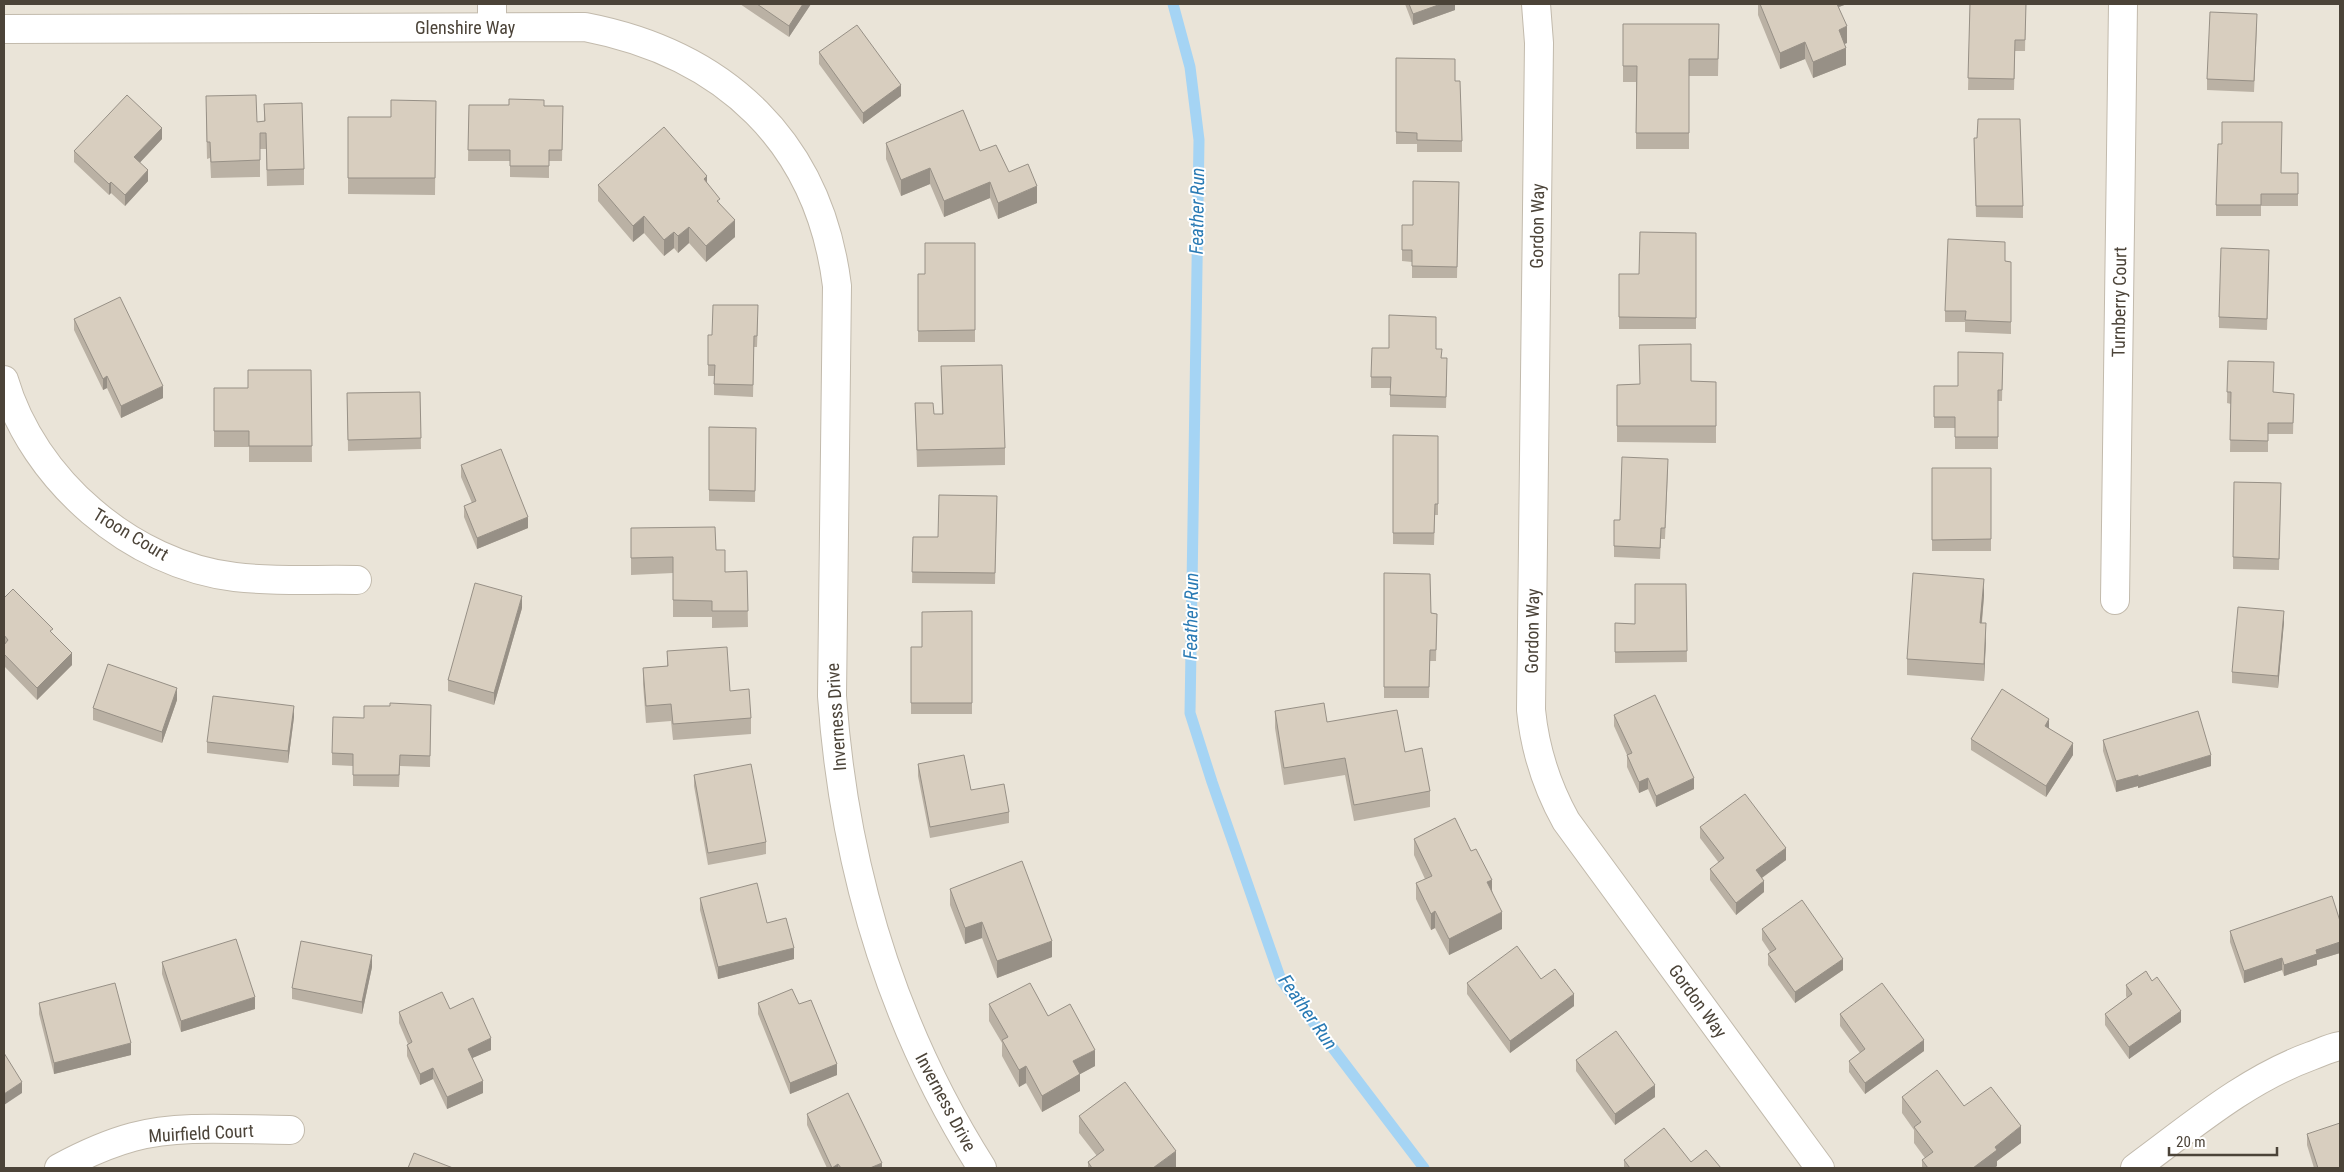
<svg xmlns="http://www.w3.org/2000/svg" width="2344" height="1172" font-family="'Roboto Condensed',sans-serif">
<rect width="100%" height="100%" fill="#f6f2ea"/>
<path fill="#eae4d8" d="M4 4H2340V1168H4Z"/>
<g fill="none" stroke-linecap="round" stroke-linejoin="round">
<path stroke="#a5d4f4" stroke-width="11" d="M1173 4 1190 67 1199 140 1190 713 1212 782 1281 980 1424 1168"/>
<g stroke="#c2baac" stroke-width="30">
<path id="minor" d="M1536 4 1539 43 1531 710C1535 750 1546 785 1566 821L1820 1168
M492 27V4
M4 29 585 27C725 54 819 142 837 286L832 696C844 866 890 1023 982 1168
M4 380C33 480 132 565 235 577 275 582 317 579 357 580
M2115 600 2123 4
M59 1168C83 1155 107 1144 133 1137 181 1124 241 1130 290 1130
M2135 1168C2191 1127 2245 1080 2311 1056 2322 1052 2329 1048 2340 1046"/>
</g>
<use href="#minor" stroke="#fff" stroke-width="28"/>
</g>
<path fill="#bab1a4" d="M740 4H811L789 37Z
M1405 4H1455V10L1413 25Z
M1758 4H1847L1839 7 1847 43 1844 44 1846 65 1813 78 1805 59 1780 69 1758 15Z
M1970 4H2026L2025 51H2015L2014 90H1968Z
M1623 24H1719L1718 76H1689V149H1636V82H1623Z
M2257 26 2254 92 2207 90V79Z
M819 52 901 96 863 124 819 64Z
M1396 58 1455 81 1462 141V152H1417V144H1396Z
M436 101 435 195 348 194V117H391Z
M264 104 304 169V185L267 186 266 149H260V177L211 178 210 158 207 159 206 112 257 122 264 121Z
M469 105 563 106 562 161H549V178L510 177V161H468Z
M1974 138 2023 206V218L1976 217Z
M162 139 140 162 148 181 125 206 111 193 109 195 74 162V151Z
M886 143 980 151 1009 172 1037 203 998 219 990 198 944 217 930 184 901 196 886 159Z
M2281 173H2298V206H2261V216H2216V205Z
M1459 182 1457 278H1412V262L1402 261V225H1413Z
M707 183 720 204 735 237 706 262 689 243 678 253 674 248 664 256 644 233 633 242 598 201V185Z
M1696 233V329H1619V274H1639Z
M975 243V342H918V274H925Z
M2005 261 2011 262V334L1965 332V322H1945V311Z
M2269 262 2267 330 2219 328V317Z
M758 317 757 347H754L753 397 714 395V376H708V335H712Z
M74 319 163 398 121 418 107 388 103 390 74 330Z
M1436 349 1447 370 1446 408 1390 407V388H1371V377Z
M2003 353 2002 401H1998V449H1955V428H1934V386H1958Z
M2228 361 2273 392 2294 394 2293 434H2268V452H2230L2231 404 2227 403Z
M941 366 1005 448V465L917 467 915 403 934 414H942Z
M311 370 312 462H249V447H214V388H248Z
M1691 381 1716 382V443L1617 442V385L1640 384Z
M420 392 421 449 348 451 347 393Z
M709 427 756 428 755 502 709 501Z
M1393 435 1438 436V515H1435L1434 545 1393 544Z
M461 465 528 528 477 549 464 517V506L472 503 461 477Z
M1932 468H1991V551H1932Z
M1668 470 1665 539H1661L1660 559 1614 557V546L1620 520Z
M2234 482 2281 483 2279 570 2233 569Z
M997 496 995 584 912 583 913 537H938Z
M631 528 716 550 725 572 747 571 748 627 712 628V617H673V573L631 575Z
M1384 573 1431 613 1437 614 1436 661H1430L1429 698H1384Z
M1686 584 1687 662 1615 663V623L1635 624Z
M1984 596 1982 623 1986 639 1984 681 1907 675V659Z
M4 598 53 634 72 665 37 700 4 666Z
M522 608 494 705 448 691V680Z
M972 611V714H911V647H922Z
M2284 622 2278 688 2232 683V672Z
M667 651 730 691 751 718V734L673 740 671 721 646 723 643 684V668L667 666Z
M177 700 162 743 93 720V708Z
M431 705 430 767 400 766 399 787 353 786V766L332 765V753L364 718 390 706Z
M1275 711 1327 722 1430 791V807L1354 821 1345 775 1284 785 1275 728Z
M1614 715 1694 789 1656 807 1648 789 1639 793 1627 767V755L1614 726Z
M294 717 288 763 207 753V742Z
M2049 728 2073 755 2046 797 1971 750V739Z
M2103 740 2211 766 2138 788V786L2116 792 2103 751Z
M918 764 971 790 1009 812V823L930 838 918 776Z
M694 775 766 842V854L708 865 694 786Z
M1700 827 1786 860 1762 878 1764 892 1736 915 1710 880V869L1719 863 1700 838Z
M1414 839 1471 851 1492 890 1502 929 1449 955 1435 928 1431 930 1416 899V883L1425 879 1414 855Z
M950 889 1052 957 997 978 982 938 965 944 950 905Z
M700 898 767 923 794 959 718 979 700 910Z
M2340 921V953L2317 960V965L2284 976 2282 970 2244 983 2230 942V931Z
M1762 929 1843 970 1795 1003 1768 965V954L1770 952 1762 940Z
M162 962 255 1009 181 1032 162 974Z
M372 967 362 1014 292 999V988Z
M1541 979 1574 1006 1510 1053 1467 994V983Z
M2126 985 2181 1022 2129 1059 2105 1025V1014L2127 998 2126 996Z
M39 1003 131 1055 54 1074 39 1014Z
M758 1003 799 1004 837 1075 790 1094 758 1014Z
M989 1004 1048 1016 1095 1066 1080 1074V1091L1042 1112 1026 1083 1019 1087 1002 1056V1043L989 1021Z
M450 1009 491 1050 472 1058 483 1093 447 1109 433 1079 420 1085 407 1056V1045L408 1044 399 1023V1012Z
M1840 1014 1924 1051 1865 1094 1849 1072V1061L1860 1053 1840 1026Z
M1576 1060 1655 1097 1615 1125 1576 1071Z
M1902 1097 1964 1106 2021 1143 1997 1161V1166L1994 1168H1922V1160L1925 1158 1914 1143V1130L1902 1113Z
M807 1114 882 1168H827L807 1125Z
M1079 1116 1176 1167 1175 1168H1088V1162L1097 1156 1079 1133Z
M2307 1134 2340 1168H2314L2307 1145Z
M1624 1160 1691 1162 1721 1168H1624Z"/>
<path fill="#979086" d="M803 4H811L789 37V26Z
M1441 4H1455V10L1413 25V14Z
M1833 4H1847L1833 9Z
M1847 26V43L1839 46V30Z
M1805 42V59L1780 69V53Z
M1846 48V65L1813 78V62Z
M901 85V96L863 124V113Z
M162 128V139L134 169V157Z
M930 168V184L901 196V180Z
M148 170V181L125 206V195Z
M707 176V192L704 179Z
M111 182V193L109 195V184Z
M990 182V198L944 217V201Z
M1037 186V203L998 219V203Z
M644 216V233L633 242V226Z
M735 220V237L706 262V246Z
M689 227V243L678 253V236Z
M674 232V248L664 256V240Z
M107 376V388L103 390V379Z
M163 386V398L121 418V406Z
M528 517V528L477 549V538Z
M1984 579V596L1980 639V623Z
M522 596V608L494 705V693Z
M2284 611V622L2278 688V676Z
M1986 623V639L1984 681V664Z
M72 653V665L37 700V688Z
M177 688V700L162 743V732Z
M294 706V717L288 763V751Z
M2049 719V730L2045 726Z
M2073 743V755L2046 797V786Z
M2211 755V766L2138 788V777Z
M2138 775V786L2116 792V781Z
M1648 778V789L1639 793V782Z
M1694 778V789L1656 807V796Z
M1786 848V860L1756 882V870Z
M1492 880V896L1487 882Z
M1764 881V892L1736 915V903Z
M1435 911V928L1431 930V914Z
M1502 912V929L1449 955V939Z
M982 922V938L965 944V928Z
M1052 941V957L997 978V961Z
M2340 942V953L2317 960V965L2284 976V965L2316 950Z
M794 948V959L718 979V967Z
M372 955V967L362 1014V1002Z
M2282 958V970L2244 983V971Z
M1843 959V970L1795 1003V992Z
M1574 994V1006L1510 1053V1041Z
M255 997V1009L181 1032V1021Z
M2181 1011V1022L2129 1059V1047Z
M491 1038V1050L468 1060V1049Z
M1924 1040V1051L1865 1094V1083Z
M131 1043V1055L54 1074V1063Z
M1095 1050V1066L1073 1078V1061Z
M837 1064V1075L790 1094V1083Z
M1026 1066V1083L1019 1087V1070Z
M433 1068V1079L420 1085V1074Z
M1080 1074V1091L1042 1112V1096Z
M483 1081V1093L447 1109V1097Z
M22 1082V1093L4 1105V1094Z
M1655 1085V1097L1615 1125V1114Z
M2021 1126V1143L1997 1161V1166L1994 1168H1973L1995 1147Z
M1176 1151V1167L1175 1168H1153Z
M882 1163V1168H870Z
M838 1164V1168H832Z"/>
<path fill="#d8cebf" stroke="#979086" d="M757 4H803L789 26Z
M1409 4H1441L1413 14Z
M1760 4H1837L1847 26 1839 30 1846 48 1813 62 1805 42 1780 53Z
M1970 4H2026L2025 40H2015L2014 79 1968 78Z
M2210 12 2257 14 2254 81 2207 79Z
M1623 24H1719L1718 59H1689V133H1636L1637 66H1623Z
M857 25 901 85 863 113 819 52Z
M1396 58 1455 59V81H1460L1462 141 1417 140V133L1396 132Z
M127 95 162 128 134 157 148 170 125 195 111 182 109 184 74 151Z
M256 95 257 122 265 121 264 104 302 103 304 169 267 170 266 133H260V160L211 162 210 142H207L206 96Z
M509 99 544 100V106H563L562 150H549V166H510V150H468L469 105H509Z
M391 100 436 101 435 178H348V117H391Z
M963 110 980 151 996 145 1009 172 1028 164 1037 186 998 203 990 182 944 201 930 168 901 180 886 143Z
M1978 119H2020L2023 206H1976L1974 138H1977Z
M2222 122H2282L2281 173H2298V194H2261V205H2216L2218 144H2222Z
M664 127 707 176 704 179 720 199 717 201 735 220 706 246 689 227 678 236 674 232 664 240 644 216 633 226 598 185Z
M1413 181 1459 182 1457 267 1412 266V250H1402V225H1413Z
M1640 232 1696 233V318L1619 317V274H1639Z
M1948 239 2005 242V261L2011 262V322L1965 320 1966 311H1945Z
M925 243H975V330L918 331V274H925Z
M2221 248 2269 250 2267 319 2219 317Z
M120 297 163 386 121 406 107 376 103 379 74 319Z
M713 305H758L757 336H754L753 385 714 384 715 365H708V335H712Z
M1389 315 1436 317V349H1442L1441 358H1447L1446 397 1390 395 1391 377H1371L1372 348H1389Z
M1691 344V381L1716 382V426H1617V385L1640 384 1639 345Z
M1958 352 2003 353 2002 390H1998V437H1955V417H1934V386H1958Z
M2228 361 2274 362 2273 392 2294 394 2293 423H2268V441L2230 440 2231 392H2227Z
M1002 365 1005 448 917 450 915 403H933L934 414H943L941 366Z
M248 370H311L312 446H249V431H214V388H248Z
M420 392 421 438 348 440 347 393Z
M709 427 756 428 755 491 709 490Z
M1393 435 1438 436V504H1435L1434 533H1393Z
M501 449 528 517 477 538 464 506 476 501 461 465Z
M1622 457 1668 459 1665 528H1661L1660 548 1614 546V520H1620Z
M1932 468H1991V539L1932 540Z
M2234 482 2281 483 2279 559 2233 557Z
M939 495 997 496 995 573 912 572 913 537H938Z
M715 527 716 550H725V572L747 571 748 611H712V601L673 600V557L631 558V528Z
M1384 573 1430 574 1431 613 1437 614 1436 650H1430L1429 687H1384Z
M1913 573 1984 579 1980 623H1986L1984 664 1907 659Z
M475 583 522 596 494 693 448 680Z
M1635 584H1686L1687 651 1615 652V623L1635 624Z
M13 589 53 629 50 631 72 653 37 688 4 654V645L8 640 4 635V598Z
M2238 607 2284 611 2278 676 2232 672Z
M972 611V703H911V647H922V612Z
M727 647 730 691 749 689 751 718 673 724 671 704 646 706 643 668 668 666 667 651Z
M108 664 177 688 162 732 93 708Z
M2002 689 2049 719 2045 726 2073 743 2046 786 1971 739Z
M1655 695 1694 778 1656 796 1648 778 1639 782 1627 755 1632 753 1614 715Z
M213 696 294 706 288 751 207 742Z
M390 703 431 705 430 756 400 755 399 775H353V754L332 753 333 717 364 718V706H390Z
M1324 703 1327 722 1397 710 1405 752 1422 748 1430 791 1354 805 1345 758 1284 768 1275 711Z
M2198 711 2211 755 2138 777V775L2116 781 2103 740Z
M964 755 971 790 1004 784 1009 812 930 827 918 764Z
M751 764 766 842 708 853 694 775Z
M1745 794 1786 848 1756 870 1764 881 1736 903 1710 869 1724 858 1700 827Z
M1455 818 1471 851 1476 849 1492 880 1487 882 1502 912 1449 939 1435 911 1431 914 1416 883 1432 876 1414 839Z
M1022 861 1052 941 997 961 982 922 965 928 950 889Z
M757 883 767 923 786 918 794 948 718 967 700 898Z
M2332 896 2340 921V942L2316 950 2317 954 2284 965 2282 958 2244 971 2230 931Z
M1802 900 1843 959 1795 992 1768 954 1776 949 1762 929Z
M236 939 255 997 181 1021 162 962Z
M301 941 372 955 362 1002 292 988Z
M1517 946 1541 979 1555 969 1574 994 1510 1041 1467 983Z
M2146 971 2152 981 2157 977 2181 1011 2129 1047 2105 1014 2132 994 2126 985Z
M115 983 131 1043 54 1063 39 1003Z
M1030 983 1048 1016 1070 1004 1095 1050 1073 1061 1080 1074 1042 1096 1026 1066 1019 1070 1002 1040 1008 1037 989 1004Z
M1882 983 1924 1040 1865 1083 1849 1061 1865 1049 1840 1014Z
M792 989 799 1004 811 1000 837 1064 790 1083 758 1003Z
M442 992 450 1009 473 998 491 1038 468 1049 483 1081 447 1097 433 1068 420 1074 407 1045 412 1042 399 1012Z
M1616 1031 1655 1085 1615 1114 1576 1060Z
M4 1053 22 1082 4 1094Z
M1937 1070 1964 1106 1991 1087 2021 1126 1995 1147 1997 1150 1973 1168H1928L1922 1160 1933 1152 1914 1127 1921 1122 1902 1097Z
M1125 1082 1176 1151 1153 1168H1092L1088 1162 1104 1150 1079 1116Z
M848 1093 882 1163 870 1168H841L838 1164 832 1168 807 1114Z
M2340 1123V1168H2318L2307 1134Z
M1664 1128 1691 1162 1706 1150 1721 1168H1630L1624 1160Z
M414 1153 453 1168H408Z"/>
<g text-anchor="middle" dominant-baseline="central" stroke-width="4" stroke-linejoin="round" paint-order="stroke">
<g font-size="18" fill="#4b4338" stroke="#fff">
<text x="465" y="27">Glenshire Way</text>
<text transform="translate(1537 226) rotate(-89)">Gordon Way</text>
<text transform="translate(2119 302) rotate(-89)">Turnberry Court</text>
<text transform="translate(131 534) rotate(31)">Troon Court</text>
<text transform="translate(1532 631) rotate(-89)">Gordon Way</text>
<text transform="translate(836 717) rotate(-94)">Inverness Drive</text>
<text transform="translate(1698 1001) rotate(54)">Gordon Way</text>
<text transform="translate(946 1102) rotate(62)">Inverness Drive</text>
<text transform="translate(201 1133) rotate(-3)">Muirfield Court</text>
</g>
<g font-size="19" font-style="italic" fill="#297ab4" stroke="#fff">
<text transform="translate(1197 211) rotate(-89)">Feather Run</text>
<text transform="translate(1191 616) rotate(-89)">Feather Run</text>
<text transform="translate(1308 1012) rotate(55)">Feather Run</text>
</g>
</g>
<rect width="2344" height="1172" fill="none" stroke="#4b4338" stroke-width="10"/>
<path d="M2169 1147v8h108v-8" fill="none" stroke="#4b4338" stroke-width="2.5"/>
<text x="2176" y="1147" font-size="15" fill="#4b4338" stroke="#ffffff" stroke-width="4" paint-order="stroke">20 m</text>
</svg>
